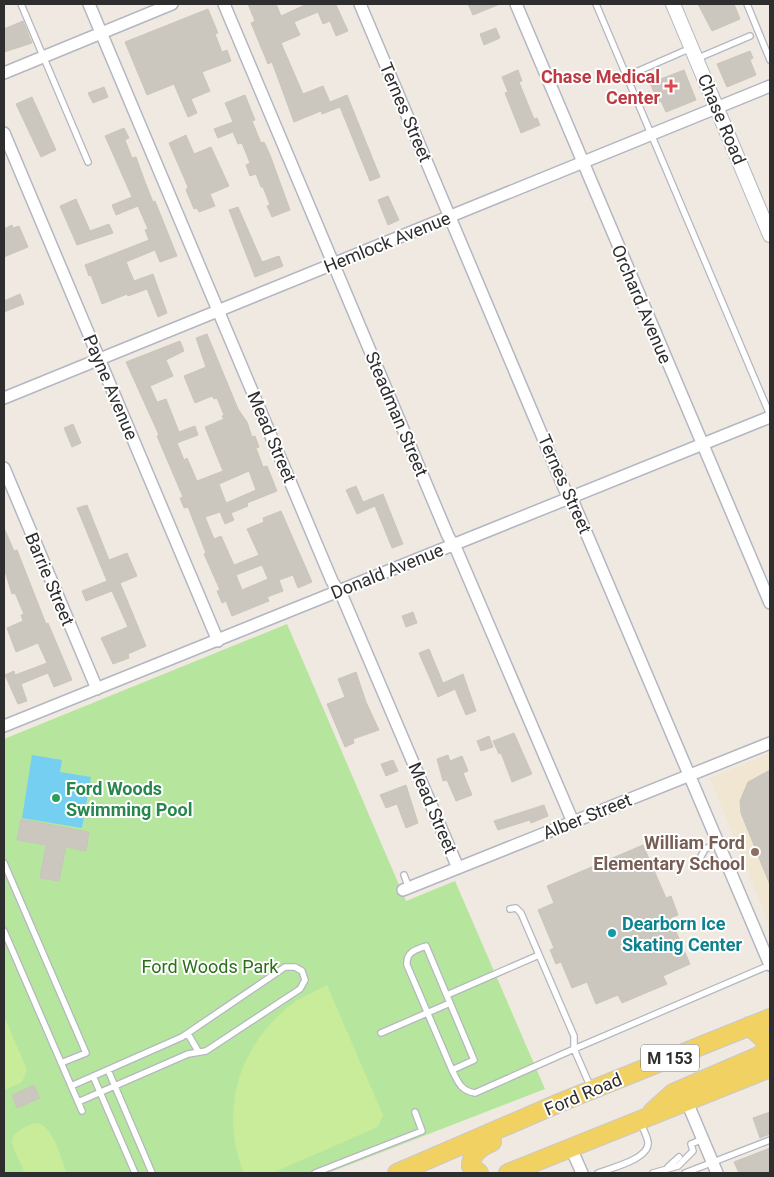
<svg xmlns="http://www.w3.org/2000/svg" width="774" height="1177" font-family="Roboto,sans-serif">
<rect width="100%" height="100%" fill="#efe9e1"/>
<path fill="#f0e6d1" d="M770 753V926L710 778Z"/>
<path fill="#b6e59e" d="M287 624 406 901 455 881 545 1089 328 1173H4V739Z"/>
<path fill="#c9ec9a" d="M327 985 383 1115 378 1127 272 1173H244C219 1114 238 1048 287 1008 298 998 313 992 327 985Z
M4 1016 27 1070 22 1082 4 1090Z
M34 1123C53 1122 61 1159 67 1173H25C13 1145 0 1137 34 1123Z"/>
<path fill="#75cff0" d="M32 755 62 760 60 772 91 777 82 828 22 818Z"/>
<path fill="#cbc7bf" stroke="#cbc5ba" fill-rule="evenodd" d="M248 4H276L281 16 307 4H338L336 5 348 31 336 36 330 21 323 24 318 12 294 22 300 35 281 43 303 94 323 86 330 102 347 95 380 177 370 181 340 107 322 114 321 111 294 122 272 62 268 64 251 23 255 21Z
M468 4H500L473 15Z
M698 4H734L740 19 712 31Z
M208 9 218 33 215 34 222 52 227 50 231 61 202 72 210 91 191 99 197 113 188 117 174 84 147 95 125 42Z
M23 21 32 43 4 52V29Z
M496 28 500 38 484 45 480 34Z
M750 51 753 58 750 60 756 75 727 87 717 64Z
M518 70 522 81 519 82 527 102 534 119 537 118 540 125 521 133 505 93 508 92 502 77Z
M684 70 696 100 666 112 661 101 658 102 650 83Z
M104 87 108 97 93 103 88 93Z
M245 95 255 120 252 121 261 143 264 142 270 155 290 210 272 217 267 206 270 205 263 187H261L256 174 250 176 246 165 250 163 242 143 238 144 233 132 218 138 214 129 233 122 225 103Z
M32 97 56 150 41 157 16 104Z
M124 128 129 138 125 140 132 158 136 157 145 182 153 202 155 201 177 256 160 262 155 250 126 262 134 281 153 274 167 313 158 317 147 289 128 296 127 294 102 304 91 275 89 276 85 265 149 240 145 230 148 229 138 206 116 215 112 205 132 197 105 136Z
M186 135 194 154 211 147 229 186 210 194 215 206 199 212 197 208 194 209 186 190 188 187 169 143Z
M388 196 399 220 388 225 378 200Z
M76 199 90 231 109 224 113 233 77 245 60 206Z
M238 207 262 262 279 256 283 266 255 277 229 210Z
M12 225 13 228 19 226 28 247 4 257V229Z
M20 294 24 304 4 312V301Z
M207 334 238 409 247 422 252 437 255 436 259 447 256 448 263 467 267 466 277 491 247 503 248 506 231 513 234 520 225 524 220 512 205 517 214 539 221 536 234 565 259 555 247 529 264 522 263 518 281 511 312 582 298 588 293 575 279 580 283 591 267 597 269 601 232 616 226 601 222 603 217 591 220 590 204 554 206 553 188 507 184 508 180 498 183 497 157 436 159 435 126 362 180 341 184 351 166 360 173 376 150 386 157 402 166 399 179 432 195 426 198 435 177 443 184 460 187 458 197 481 223 471 205 427 224 419 222 416 224 415 217 398 214 399 212 396 195 403 184 376 206 367 196 338ZM249 471 256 490 226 503 219 484ZM262 565 268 579 242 590 236 575Z
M73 424 81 443 72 447 64 428Z
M356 486 363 502 383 494 403 544 392 548 375 506 357 514 346 490Z
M87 505 109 560 127 553 137 576 120 583 146 646 128 654 129 658 113 664 101 638 128 627 112 591 86 601 82 591 107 581 77 508Z
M4 528 14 551 17 550 46 624 48 623 72 680 54 687 48 673 21 684 27 701 18 704 5 675 14 671 15 675 47 663 38 643 16 652 7 628 23 621 21 615 24 614 15 593 12 594 4 568Z
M413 612 417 623 406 627 402 616Z
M429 649 443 683 463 674 476 711 466 715 455 689 438 697 419 653Z
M356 672 366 702 379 730 353 739 354 743 345 747 327 704 345 697 338 679Z
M514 733 532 774 512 782 501 753 499 754 493 741Z
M489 736 493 747 481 751 477 741Z
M448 755 450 761 462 756 468 771 463 773 472 795 456 801 447 780 443 781 437 759Z
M393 760 398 771 386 776 381 764Z
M770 770V885L741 813 740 801 748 782Z
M406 785 418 823 406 828 397 804 386 808 380 795Z
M544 805 548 816 531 823 530 820 498 830 494 821Z
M21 819 89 832 86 851 66 847 59 881 40 878 46 845 17 840Z
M643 845 666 898 671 896 678 915 670 918 690 964 663 976 667 984 622 1003 618 995 596 1004 587 982 572 988 561 962 556 964 550 950 554 948 538 910 554 903 547 886Z
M34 1085 40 1098 17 1108 12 1095Z
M770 1112V1134L760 1138 753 1118Z
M770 1148V1173H739L734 1162Z"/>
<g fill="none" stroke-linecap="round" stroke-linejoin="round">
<g stroke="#b4b7c1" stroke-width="8">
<path id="service" d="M21 4 88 162
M596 4 770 415
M747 4 770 60
M696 59 750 36
M627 76 691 48
M699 860 705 849 718 843
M4 863 86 1053 61 1063
M404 875 409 888
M4 931 82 1111
M447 995 539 955
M381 1033 450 1003
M188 1034 198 1051
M108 1070 152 1173
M452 1070 474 1060 426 946C415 950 406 952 407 965L452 1070C458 1082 461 1091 475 1093L574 1049V1036L521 913 516 908 510 909
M93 1076 135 1173
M71 1086 182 1037 285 967H295L302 971 305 980 300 989 206 1051 188 1054 78 1102
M591 1088 574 1049 770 965
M668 1167 679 1157
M315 1173 422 1131 415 1112
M598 1173C611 1168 650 1159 648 1142 647 1136 643 1129 641 1123
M653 1173 678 1166 693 1151 691 1144 703 1139
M685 1173 770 1140"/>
</g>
<g stroke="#b4b7c1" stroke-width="14">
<path id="minor" d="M89 4 332 581 343 598 458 868
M224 4 448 536 457 551 573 822
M360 4 565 490 574 504 770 965
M516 4 770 603
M4 73 172 4
M4 133 218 641
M4 398 770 86
M4 468 97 689
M4 726 770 417
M403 890 770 743
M687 1102 717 1173
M571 1148 582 1173"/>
</g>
<g stroke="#b4b7c1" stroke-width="16">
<path id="tertiary" d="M673 4 770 235"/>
</g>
<g stroke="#c9c9c9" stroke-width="20">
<path id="primary" d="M652 1112 673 1093 761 1055 767 1047 766 1041 749 1026
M397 1173 559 1103 770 1018
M479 1173 471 1166C471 1153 481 1147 492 1142
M508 1173 770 1068"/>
</g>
<use href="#service" stroke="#fff" stroke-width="5.5"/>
<use href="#minor" stroke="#fff" stroke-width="11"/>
<use href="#tertiary" stroke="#fff" stroke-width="14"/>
<use href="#primary" stroke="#f2d163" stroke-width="18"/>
</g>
<path fill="#e0444e" stroke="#fff" stroke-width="2" d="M668.5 78.5h5v5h5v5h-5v5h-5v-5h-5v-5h5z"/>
<circle fill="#2e9e5b" stroke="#fff" stroke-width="2" cx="56" cy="798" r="5"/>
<circle fill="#8d6e63" stroke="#fff" stroke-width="2" cx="755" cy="852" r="5"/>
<circle fill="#0f9aa8" stroke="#fff" stroke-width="2" cx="612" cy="933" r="5"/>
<g text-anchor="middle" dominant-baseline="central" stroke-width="4" stroke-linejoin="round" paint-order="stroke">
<rect fill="#fff" stroke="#6d6d6d" stroke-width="1" x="641" y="1044.5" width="58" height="27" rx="4"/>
<g font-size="16" font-weight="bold" fill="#2e2e2e">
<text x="670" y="1058">M 153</text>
</g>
<g font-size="18" font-weight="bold" fill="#be3a42" stroke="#fff" text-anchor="end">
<text x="660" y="76">Chase Medical<tspan x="660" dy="21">Center</tspan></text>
</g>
<g font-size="18" fill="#2e2e2e" stroke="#fff">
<text transform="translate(406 112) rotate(67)">Ternes Street</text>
<text transform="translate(722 119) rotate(67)">Chase Road</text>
<text transform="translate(387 242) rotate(-22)">Hemlock Avenue</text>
<text transform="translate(642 304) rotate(67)">Orchard Avenue</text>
<text transform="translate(111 387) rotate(67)">Payne Avenue</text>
<text transform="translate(397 414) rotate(67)">Steadman Street</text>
<text transform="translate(272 437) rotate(67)">Mead Street</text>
<text transform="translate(565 484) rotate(66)">Ternes Street</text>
<text transform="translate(387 571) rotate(-22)">Donald Avenue</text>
<text transform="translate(50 579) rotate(67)">Barrie Street</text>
<text transform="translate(433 808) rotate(67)">Mead Street</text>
<text transform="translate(587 816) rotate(-22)">Alber Street</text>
<text transform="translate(583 1094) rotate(-23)">Ford Road</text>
</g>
<g font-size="18" font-weight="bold" fill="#27864d" stroke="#fff" text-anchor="start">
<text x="66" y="788">Ford Woods<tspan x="66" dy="21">Swimming Pool</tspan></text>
</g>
<g font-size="18" font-weight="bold" fill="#785e54" stroke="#fff" text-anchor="end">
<text x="745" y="842">William Ford<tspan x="745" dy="21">Elementary School</tspan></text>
</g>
<g font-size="18" font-weight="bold" fill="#0d838f" stroke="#fff" text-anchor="start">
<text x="622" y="923">Dearborn Ice<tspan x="622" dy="21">Skating Center</tspan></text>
</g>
<g font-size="18" fill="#2c6e1b" stroke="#fff">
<text x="210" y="966">Ford Woods Park</text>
</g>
</g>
<rect width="774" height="1177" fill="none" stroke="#2e2e2e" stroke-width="10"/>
</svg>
